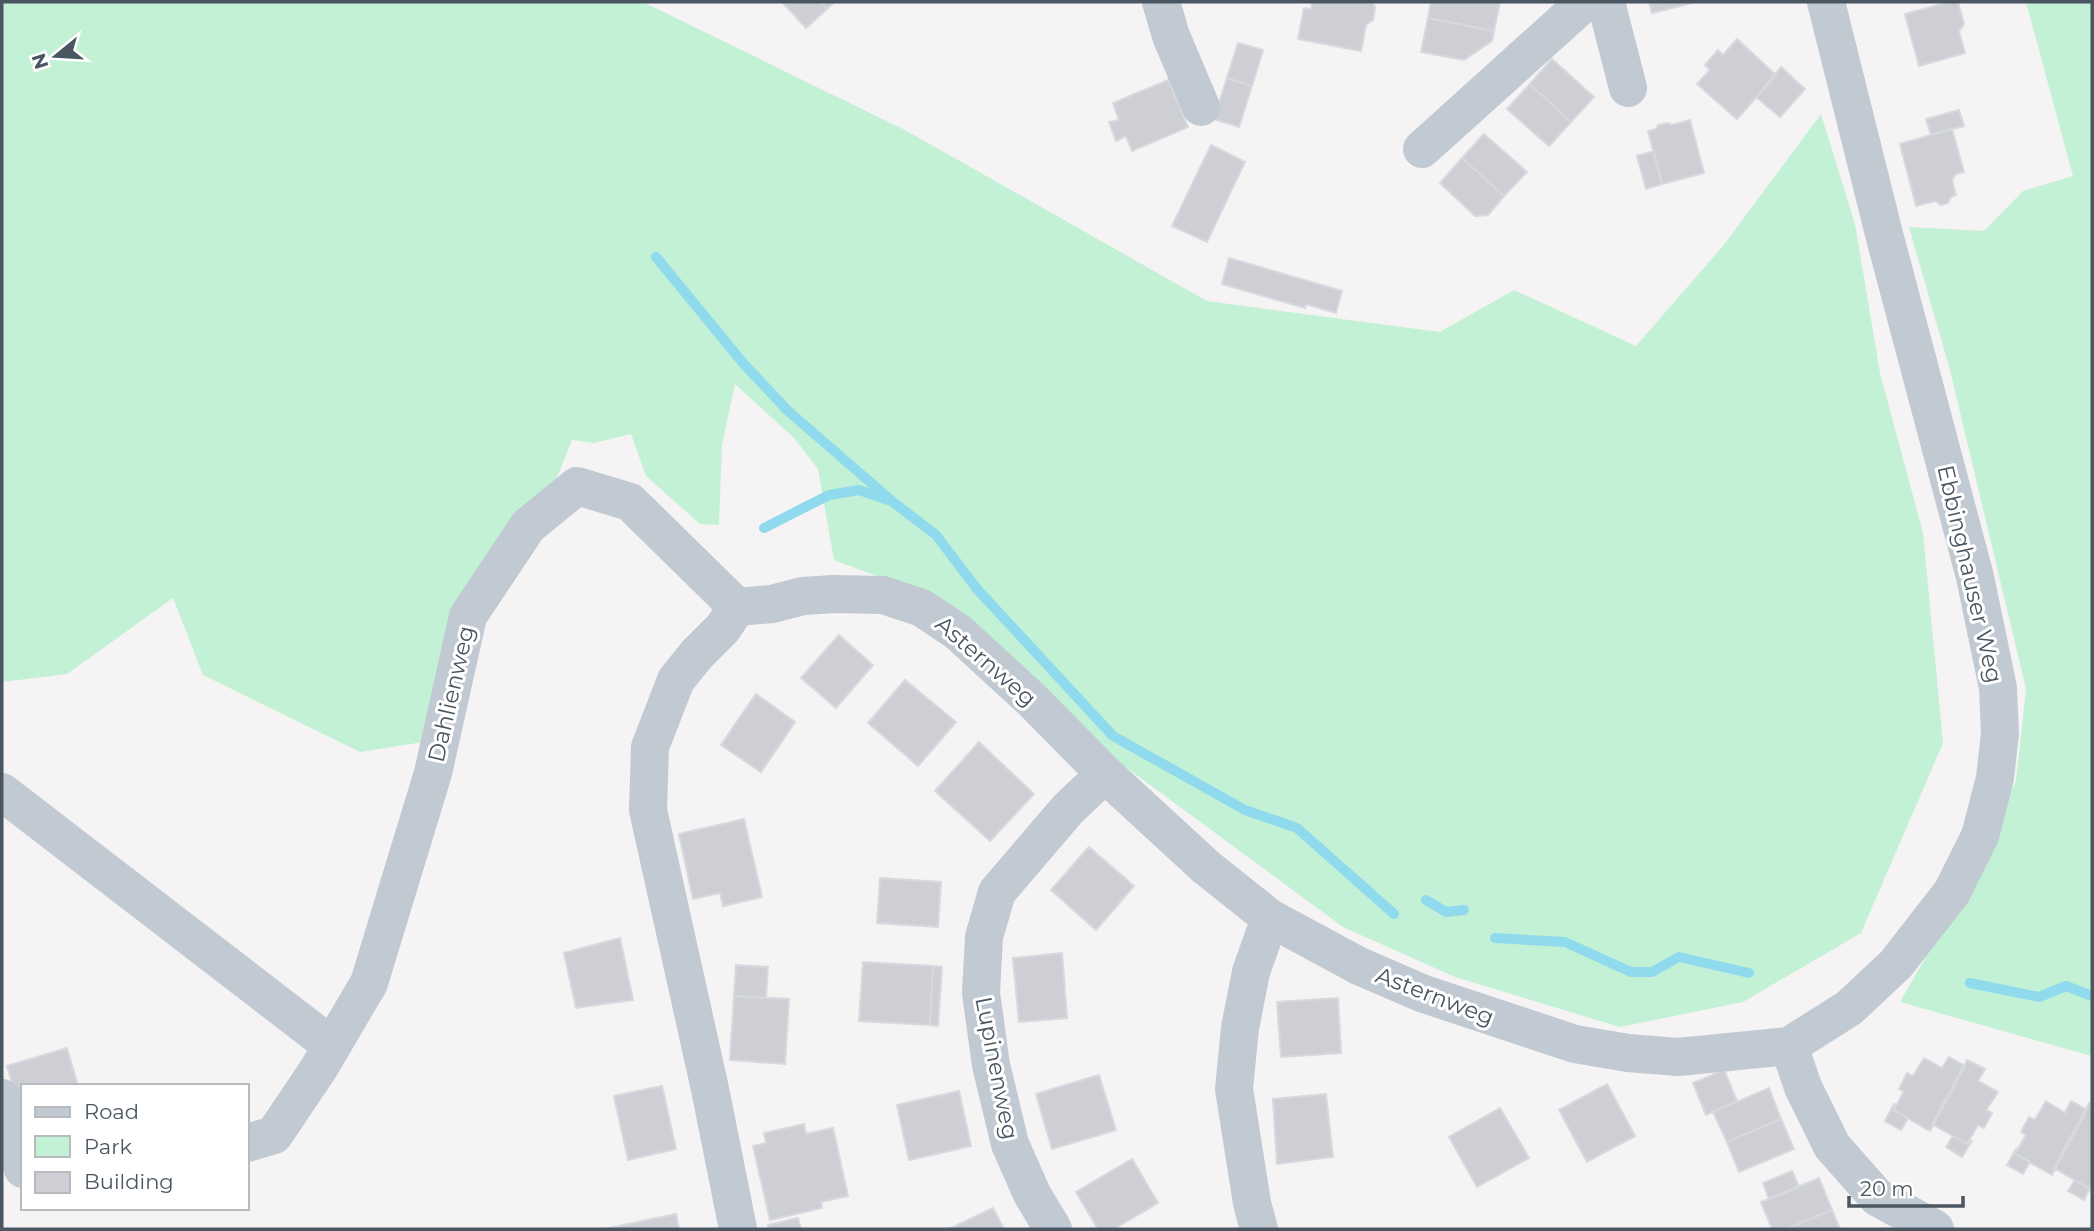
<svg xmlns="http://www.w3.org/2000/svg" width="2094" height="1231" font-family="Montserrat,sans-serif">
<rect width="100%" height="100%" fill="#f5f3f3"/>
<path fill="#c3f1d5" d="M2 2H643L905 130 1207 301 1440 332 1514 290 1636 346 1723 246 1821 114 1855 224 1880 373 1923 533 1943 743 1861 933 1743 1002 1620 1027 1455 977 1343 927 1108 754 882 578 834 560 818 469 794 438 735 384 722 445 719 525 700 524 646 476 631 434 594 443 572 440 550 495 487 588 449 738 360 752 203 675 173 598 67 674 2 682Z
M2026 2H2092V1056L1900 1002 1941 931 2016 781 2026 689 1950 370 1909 227 1984 231 2023 191 2073 176Z"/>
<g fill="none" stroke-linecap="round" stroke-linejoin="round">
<path stroke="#90daee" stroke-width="10" d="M656 257 743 363 787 410 893 502 936 535 977 589 1113 736 1245 810 1297 828 1394 914
M764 528 829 495 859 490 888 500
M1426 900 1446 912 1464 910
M1495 938 1565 942 1631 972H1652L1679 957 1749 973
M1970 983 2039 997 2066 986 2092 996"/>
</g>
<path fill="#cdcfd5" stroke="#d7d9de" stroke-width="2" d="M782 2H820L827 9 806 28Z
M820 2H835L827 9Z
M1312 2H1372L1375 7 1373 20 1366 25 1361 51 1298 39 1304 8 1311 9Z
M1431 2H1500L1494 31 1428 18Z
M1649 2H1696L1652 13Z
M1950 2H1958L1964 24 1959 31 1965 53 1919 66 1905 14Z
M1428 18 1494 31 1492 41 1464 60 1421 52Z
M1737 39 1776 75 1737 119 1697 84 1710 70 1705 65 1718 50 1723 55Z
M1238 43 1263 50 1252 86 1227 78Z
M1552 59 1594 97 1571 122 1530 84Z
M1781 67 1805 89 1780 117 1756 97Z
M1227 78 1252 86 1239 127 1214 119Z
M1168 80 1188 127 1132 151 1126 136 1116 141 1109 122 1119 120 1113 103Z
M1530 84 1571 122 1549 146 1507 109Z
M1959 110 1964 126 1931 135 1926 119Z
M1690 120 1704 173 1662 184 1648 131 1656 129 1658 125 1668 123 1672 125Z
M1952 129 1964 172 1956 174 1952 180 1956 195 1951 197 1948 203 1941 205 1935 201 1916 206 1900 144Z
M1484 134 1527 172 1504 196 1462 158Z
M1211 145 1245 162 1207 242 1172 226Z
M1654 151 1662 184 1646 189 1637 156Z
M1462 158 1504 196 1488 215 1475 216 1440 183Z
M1229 258 1342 291 1336 313 1306 304 1305 308 1222 284Z
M839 635 873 665 836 708 801 678Z
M905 680 956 722 918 766 868 723Z
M756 694 795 722 761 772 721 745Z
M979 742 1034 794 990 841 935 791Z
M744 819 762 897 723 906 720 893 693 899 679 834Z
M1089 847 1134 886 1096 930 1051 890Z
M880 878 941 882 938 927 877 923Z
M620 938 633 1000 576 1008 564 953Z
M1062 953 1067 1018 1019 1022 1013 958Z
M863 962 933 966 930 1025 859 1021Z
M736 965 768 967 766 998 734 996Z
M933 966 942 967 938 1026 930 1025Z
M734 996 789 999 785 1064 730 1060Z
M1338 998 1341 1053 1281 1057 1277 1002Z
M67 1048 78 1086H23V1118L7 1066Z
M1949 1057 1965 1066 1930 1131 1894 1110 1904 1091 1899 1089 1907 1073 1913 1076 1924 1058 1942 1068Z
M1967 1060 1985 1069 1978 1081 1998 1092 1986 1110 1992 1113 1984 1128 1978 1125 1967 1144 1932 1124Z
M1724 1070 1737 1101 1706 1115 1693 1083Z
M1099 1075 1116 1130 1052 1149 1036 1094Z
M1607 1084 1635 1136 1587 1162 1559 1110Z
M662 1086 676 1149 628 1160 614 1096Z
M1769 1088 1781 1119 1727 1142 1713 1112Z
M959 1091 971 1146 909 1160 897 1105Z
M1326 1094 1333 1157 1277 1164 1273 1099Z
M2046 1101 2065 1113 2071 1101 2087 1110 2052 1175 2015 1154 2026 1135 2021 1132 2029 1117 2035 1120Z
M2089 1103 2092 1105V1182L2089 1188 2054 1168Z
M1894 1104 1896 1105 1894 1110 1908 1118 1901 1130 1885 1121Z
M1500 1108 1529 1158 1477 1187 1449 1137Z
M1781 1119 1794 1149 1739 1172 1727 1142Z
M804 1124 806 1134 833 1128 848 1196 821 1202 822 1208 770 1220 753 1146 766 1143 764 1133Z
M1953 1136 1967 1144 1970 1140 1972 1141 1962 1157 1946 1147Z
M2016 1149H2018L2015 1154 2030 1162 2023 1174 2007 1165Z
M1132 1159 1158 1203 1114 1229H1098L1076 1192Z
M1792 1171 1799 1187 1769 1199 1763 1183Z
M1819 1178 1832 1210 1786 1229H1772L1761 1202Z
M2075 1180 2089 1188 2092 1184 2084 1200 2068 1191Z
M993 1208 1004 1229H949Z
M1832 1210 1840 1229H1786Z
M676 1214 679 1229H605Z
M798 1218 801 1229H769L768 1225Z"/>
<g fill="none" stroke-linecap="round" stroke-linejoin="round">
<path stroke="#c1cad2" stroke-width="38" d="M1161 2 1171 36 1201 107
M1606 2 1628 88
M1826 2 1884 234 1975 577 1998 688 2000 733 1995 778 1980 836 1952 892 1896 964 1849 1008 1789 1046 1803 1087 1832 1146 1877 1197 1935 1229
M1422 149 1585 2
M2 792 332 1046
M2 1098 23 1169
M247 1143 274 1135 319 1068 369 983 433 773 468 616 528 526 577 486 630 502 737 607
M738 1229 710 1089 648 810 650 747 676 680 697 654 723 628 737 607 772 604 803 596 834 594 883 595 922 608 958 632 1032 700 1105 774 1206 867 1270 918 1359 966 1424 994 1575 1044 1628 1053 1678 1057 1789 1046
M1053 1229 1032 1194 1010 1144 991 1065 981 993 984 937 997 892 1068 809 1105 774
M1259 1229 1252 1203 1234 1089 1240 1028 1251 972 1270 918"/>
</g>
<g text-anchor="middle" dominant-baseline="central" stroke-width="6" stroke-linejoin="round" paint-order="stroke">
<g font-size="23" fill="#4a5661" stroke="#fff">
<text transform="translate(1970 574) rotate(77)">Ebbinghauser Weg</text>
<text transform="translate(986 661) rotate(41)">Asternweg</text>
<text transform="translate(451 694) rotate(-77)">Dahlienweg</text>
<text transform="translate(1435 996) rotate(21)">Asternweg</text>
<text transform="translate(997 1068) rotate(79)">Lupinenweg</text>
</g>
</g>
<rect width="2094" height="1231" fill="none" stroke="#4a5661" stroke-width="7"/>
<rect x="21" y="1084" width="228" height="126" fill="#ffffff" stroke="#b7bbc0" stroke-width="2"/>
<rect x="35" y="1107" width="35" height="10" fill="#c1cad2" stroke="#b7bbc0" stroke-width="2"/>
<text x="84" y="1119" font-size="21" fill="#4a5661">Road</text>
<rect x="35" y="1136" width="35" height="21" fill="#c3f1d5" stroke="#b7bbc0" stroke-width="2"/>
<text x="84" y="1154" font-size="21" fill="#4a5661">Park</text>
<rect x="35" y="1172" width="35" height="21" fill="#cdcfd5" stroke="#b7bbc0" stroke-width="2"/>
<text x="84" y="1189" font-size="21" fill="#4a5661">Building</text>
<g transform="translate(56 56) rotate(252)" stroke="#ffffff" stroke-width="5" paint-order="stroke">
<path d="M0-5L12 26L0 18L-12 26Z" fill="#4a5661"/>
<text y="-10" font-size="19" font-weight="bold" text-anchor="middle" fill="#4a5661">N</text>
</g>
<path d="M1849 1196v10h114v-10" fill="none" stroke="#4a5661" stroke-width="3.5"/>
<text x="1860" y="1196" font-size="21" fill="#4a5661" stroke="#ffffff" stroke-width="5" paint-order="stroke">20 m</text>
</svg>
